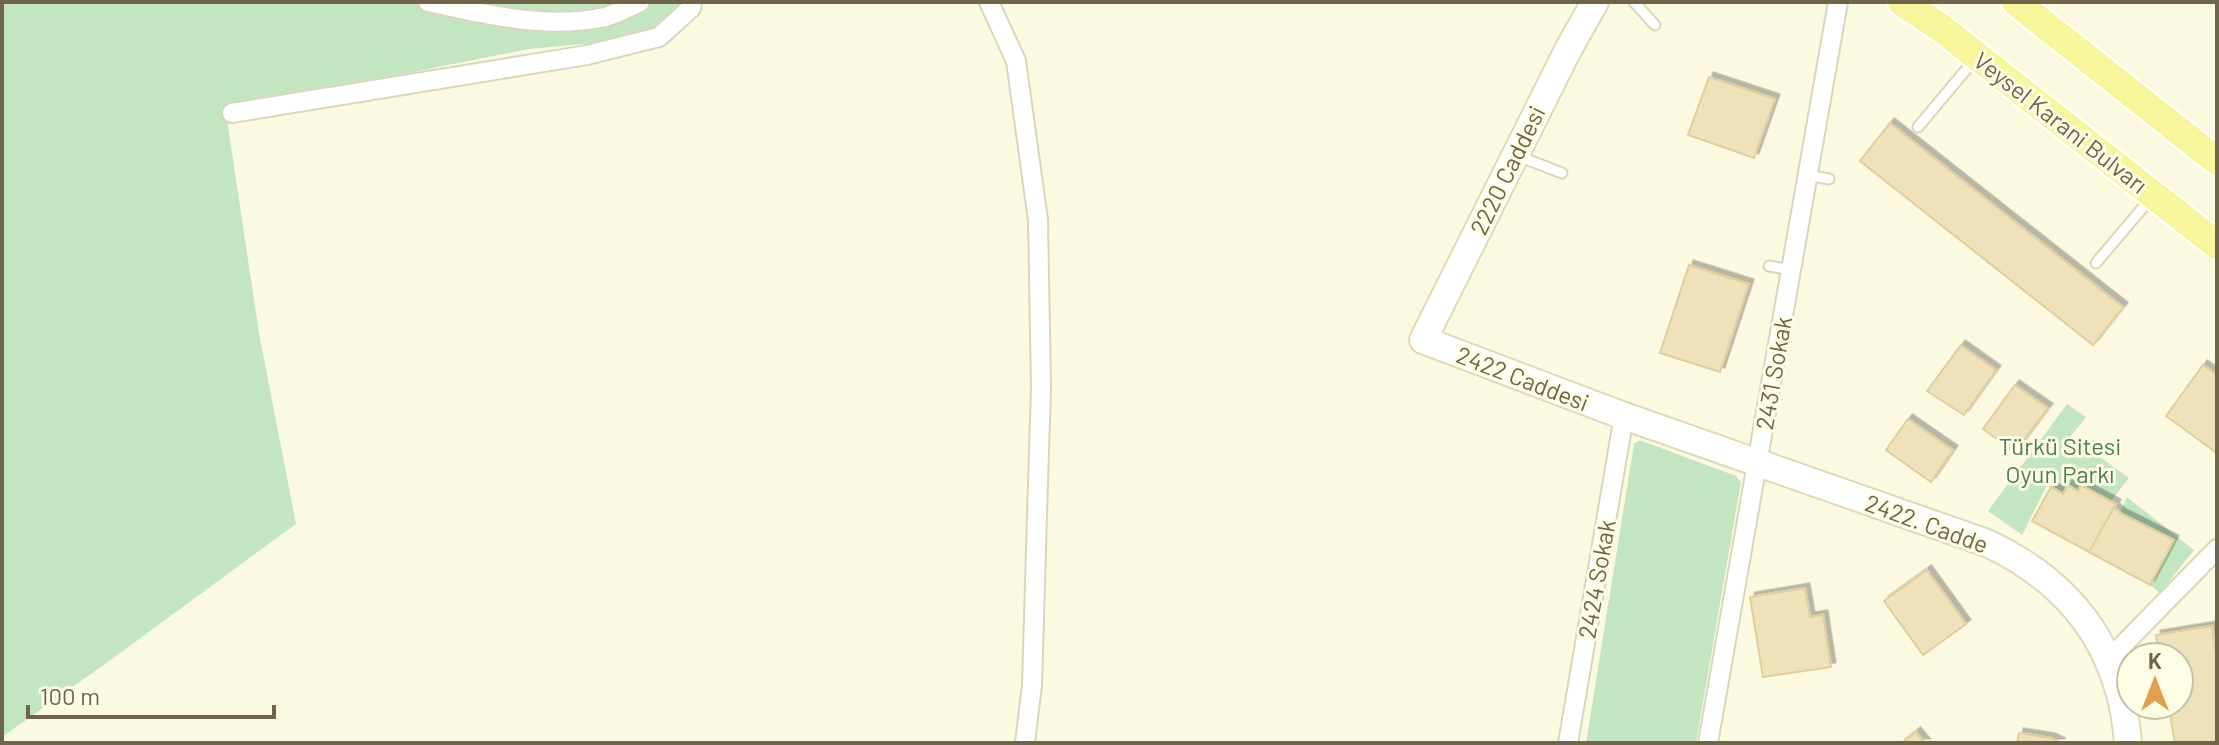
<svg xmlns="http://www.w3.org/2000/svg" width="2219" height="745" font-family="Barlow,sans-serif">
<defs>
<filter id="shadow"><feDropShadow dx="4.5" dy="-4.5" stdDeviation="0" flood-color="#0004"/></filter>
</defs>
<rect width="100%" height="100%" fill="#fbfae1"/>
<path fill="#c2e7c0" d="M2 2H681L660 27 615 41 529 49 378 79 226 113 259 333 296 524 112 659 2 737Z
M2067 404 2086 417 2071 436 2129 478 2111 501 2078 491 2068 485 2063 492 2048 483 2022 535 1988 511Z
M1638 441H1642L1736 476 1741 482 1696 743H1586L1634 444Z
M2127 497 2194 550 2160 593 2150 585 2174 540 2120 513Z"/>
<path fill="#efe2ba" stroke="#e1ce9b" stroke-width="2" filter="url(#shadow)" d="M1709 77 1775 99 1754 158 1688 135Z
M1890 123 2123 307 2093 345 1860 161Z
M1689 265 1749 284 1720 372 1660 353Z
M1961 345 1996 370 1964 415 1927 391Z
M2203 365 2217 375V453L2166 416Z
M2015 385 2048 408 2015 452 1983 429Z
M1908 419 1953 450 1931 482 1886 450Z
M2068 485 2078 491 2081 485 2116 504 2089 552 2032 521 2051 487 2063 494Z
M2114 507 2120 513 2174 540 2150 585 2089 552Z
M1927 570 1966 624 1923 655 1884 601Z
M1805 588 1810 617 1823 615 1831 667 1763 677 1750 597Z
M2212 626 2217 662V743H2175L2168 705H2179V657H2160L2156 635Z
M1916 732 1925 743H1902Z
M2019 733 2051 738 2061 743H2017Z"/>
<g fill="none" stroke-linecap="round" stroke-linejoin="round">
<g stroke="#dbd6bb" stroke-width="13">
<path id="lane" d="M1634 2 1655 25
M1918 127 1975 59
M1518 156 1562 173
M1807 175 1829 179
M2096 263 2151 198
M1769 266 1791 270"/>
</g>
<g stroke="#dbd6bb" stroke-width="22">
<path id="street" d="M428 2C486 14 546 30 605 17 617 14 629 7 640 2
M989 2 1016 61 1038 220 1041 388 1038 482 1032 685 1025 743
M232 113 587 55 659 37 691 8 692 2
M2109 659 2217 549
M1568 743 1624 416
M1708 743 1838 2"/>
</g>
<g stroke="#e0d9b9" stroke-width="30">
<path id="secondary" d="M1595 2 1569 48 1423 340 1624 416 1987 543C2072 583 2121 648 2128 743"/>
</g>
<g stroke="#fff" stroke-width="32">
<path id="primary" d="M1902 2 1941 28 2217 245
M2016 2 2217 161"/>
</g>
<use href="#lane" stroke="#fff" stroke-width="9"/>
<use href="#street" stroke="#fff" stroke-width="18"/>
<use href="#secondary" stroke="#fff" stroke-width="26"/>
<use href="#primary" stroke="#f7f69b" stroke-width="28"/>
</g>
<g text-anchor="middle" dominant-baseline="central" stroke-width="6" stroke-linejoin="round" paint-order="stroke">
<g font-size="24" fill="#716549" stroke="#fefde6">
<text transform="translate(2061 122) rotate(38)">Veysel Karani Bulvarı</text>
<text transform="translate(1507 170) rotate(-64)">2220 Caddesi</text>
<text transform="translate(1773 373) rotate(-80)">2431 Sokak</text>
<text transform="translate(1523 378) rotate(21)">2422 Caddesi</text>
<text transform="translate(1927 523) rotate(20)">2422. Cadde</text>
<text transform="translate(1596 579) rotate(-80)">2424 Sokak</text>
</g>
<g font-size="24" fill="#47814b" stroke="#fefde6">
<text x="2060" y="445">Türkü Sitesi<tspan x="2060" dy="28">Oyun Parkı</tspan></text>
</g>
</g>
<rect width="2219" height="745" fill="none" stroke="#716549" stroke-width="8"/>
<g transform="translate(2155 681)"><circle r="38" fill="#fefde6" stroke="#c6c0a7" stroke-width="2"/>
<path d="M0-6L14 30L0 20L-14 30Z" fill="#e0a14a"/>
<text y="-12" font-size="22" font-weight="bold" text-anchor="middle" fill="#716549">K</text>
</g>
<path d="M28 705v12h246v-12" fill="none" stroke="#716549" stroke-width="4"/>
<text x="40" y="705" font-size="24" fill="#716549" stroke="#fefde6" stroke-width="6" paint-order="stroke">100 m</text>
</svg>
